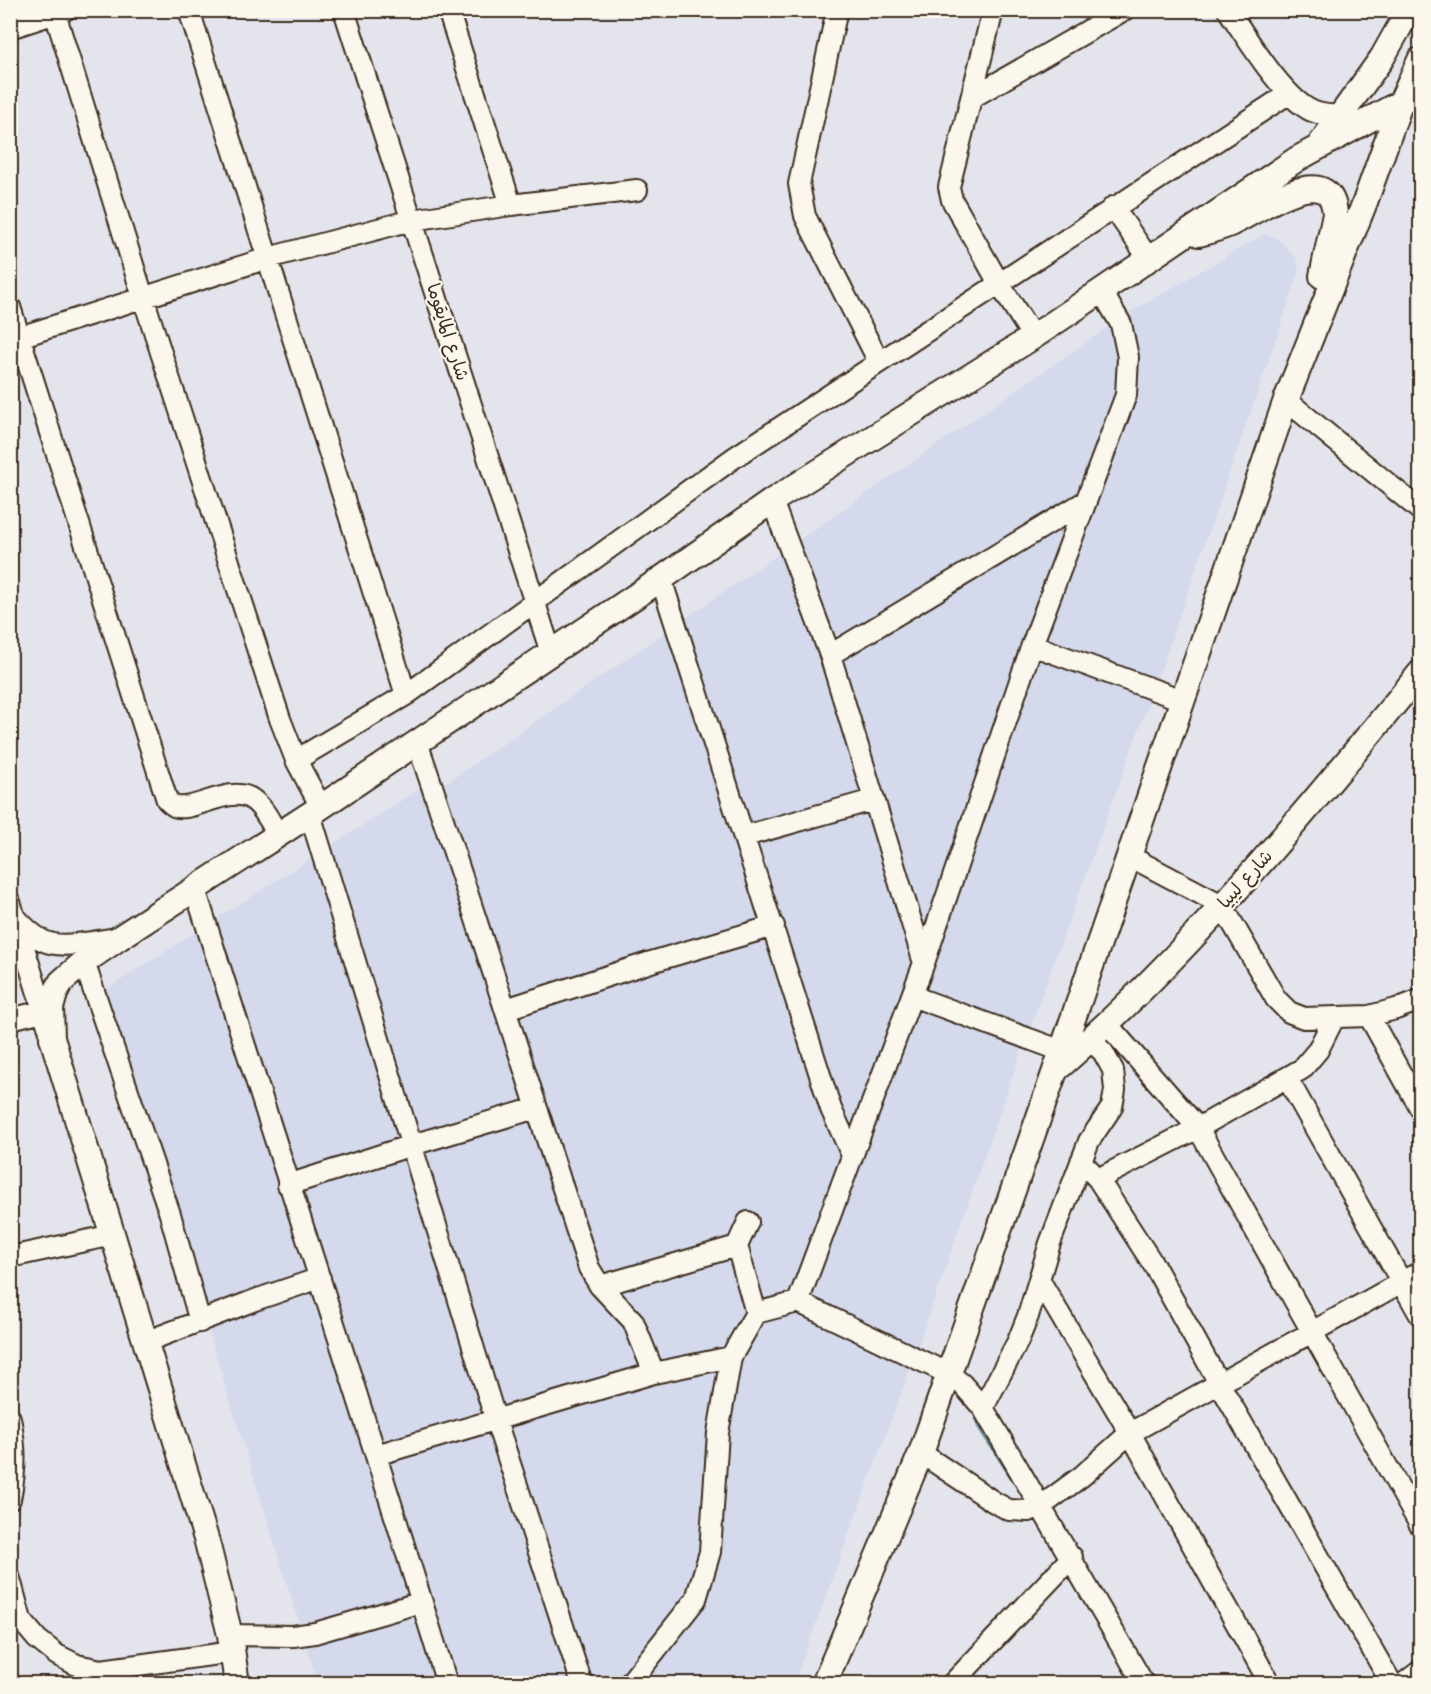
<svg xmlns="http://www.w3.org/2000/svg" width="1431" height="1694" font-family="'Shantell Sans','Playpen Sans Arabic',sans-serif">
<rect width="100%" height="100%" fill="#e4e5ec"/>
<filter id="ink" filterUnits="userSpaceOnUse"><feTurbulence type="fractalNoise" baseFrequency=".0167" numOctaves="2"/><feDisplacementMap in="SourceGraphic" scale="12" xChannelSelector="R" yChannelSelector="G"/><feConvolveMatrix kernelMatrix="1 2 1 2 8 2 1 2 1" color-interpolation-filters="sRGB"/></filter>
<g filter="url(#ink)">
<path fill="#d4d9ec" d="M1265 234 1277 238 1297 259 1299 273 1166 655 1015 1069 909 1372 794 1683H318L218 1363 159 1150 102 992 419 789 449 781 1130 312Z"/>
<g fill="none" stroke-linecap="round" stroke-linejoin="round">
<path stroke="#668c94" stroke-width="5" d="M976 1411 979 1426 1019 1488"/>
<g stroke="#3b2a1e" stroke-width="24">
<path id="minor" d="M54 10 143 297 280 719 296 760 321 807
M189 10 406 695
M344 10 551 653
M448 10 511 205
M837 10 799 184 805 216 879 362
M993 10 949 187 952 200 1000 285 1033 337
M1228 10C1247 38 1283 98 1312 111 1320 115 1330 115 1339 116
M10 28 65 10
M971 98 1124 10
M1113 207 1149 259
M10 307 167 800C168 801 173 806 174 806 192 814 231 783 253 800 264 808 271 823 278 835
M10 340 268 258 412 220 511 205 637 190
M1286 400 1420 510
M772 501 830 655 924 963
M661 579 831 1109 852 1155
M1032 645 1182 700
M830 655 1086 501
M417 742C477 917 531 1093 589 1268L600 1286 633 1321 654 1373
M296 760 406 695 735 457 1288 94
M310 814 496 1421 582 1684
M745 836 873 800
M1129 856 1222 905 1276 999 1289 1012 1304 1018 1369 1016 1396 1009 1420 1000
M195 889C279 1154 366 1418 447 1684
M10 902 48 1026
M15 917C24 926 32 936 44 941 63 950 98 940 119 938
M84 962 170 1214 200 1322
M912 996 1062 1051
M506 1009 651 962 774 926
M1369 1016 1420 1108
M10 1019 43 1011
M1107 1024 1198 1128 1420 1525
M1287 1078 1420 1315
M1081 1161 1098 1179 1155 1267 1219 1383 1392 1684
M1098 1179 1198 1128 1302 1069 1318 1050 1334 1018
M288 1185 412 1145 536 1108
M10 1257 113 1235
M1040 1281 1130 1433 1270 1684
M600 1286 737 1246
M798 1302 924 963 1032 645 1126 395 1128 357 1121 324 1102 292
M756 1313 798 1302 949 1374 962 1384 983 1408 1144 1684
M145 1342 255 1300 320 1278
M983 1408 1018 1341 1028 1316 1050 1243 1089 1141 1112 1107 1115 1090 1113 1070 1103 1052 1091 1041
M10 1418C16 1448 16 1469 10 1499
M921 1453 994 1502 1009 1510 1028 1511 1040 1507 1082 1476 1130 1433 1420 1272
M376 1455 654 1373 731 1357
M10 1579 21 1620 37 1639 57 1655 77 1665 101 1670 233 1652
M230 1635 293 1636 315 1633 422 1602
M629 1684 696 1599 710 1552 718 1433 731 1357 756 1313 737 1246 748 1222
M952 1684 1072 1557
M1403 1684 1420 1671"/>
</g>
<g stroke="#3b2a1e" stroke-width="28">
<path id="major" d="M1321 143 1382 58 1409 10
M1199 234C1210 231 1220 228 1230 224 1256 213 1331 156 1335 214L1322 276
M1057 1069C1192 951 1307 811 1420 673
M237 1684 230 1635 207 1542 52 1038 51 1008 55 994 61 982 84 962 119 938 321 807 661 579 772 501 1033 337 1297 159 1420 92
M824 1684 921 1453 1055 1071 1286 400 1365 202 1400 104 1420 60"/>
</g>
<use href="#minor" stroke="#fbf7ec" stroke-width="20"/>
<use href="#major" stroke="#fbf7ec" stroke-width="24"/>
</g>
</g>
<g text-anchor="middle" dominant-baseline="central" stroke-width="4.5" stroke-linejoin="round" paint-order="stroke">
<g font-size="18" fill="#3b2a1e" stroke="#fbf7ec">
<text transform="translate(448 332) rotate(72)">شارع المايقوما</text>
<text transform="translate(1245 879) rotate(-48)">شارع ليبيا</text>
</g>
</g>
<rect width="1431" height="1694" fill="none" stroke="#fbf7ec" stroke-width="36"/>
<rect x="18" y="18" width="1395" height="1658" fill="none" stroke="#3b2a1e" stroke-width="2" filter="url(#ink)"/>
</svg>
